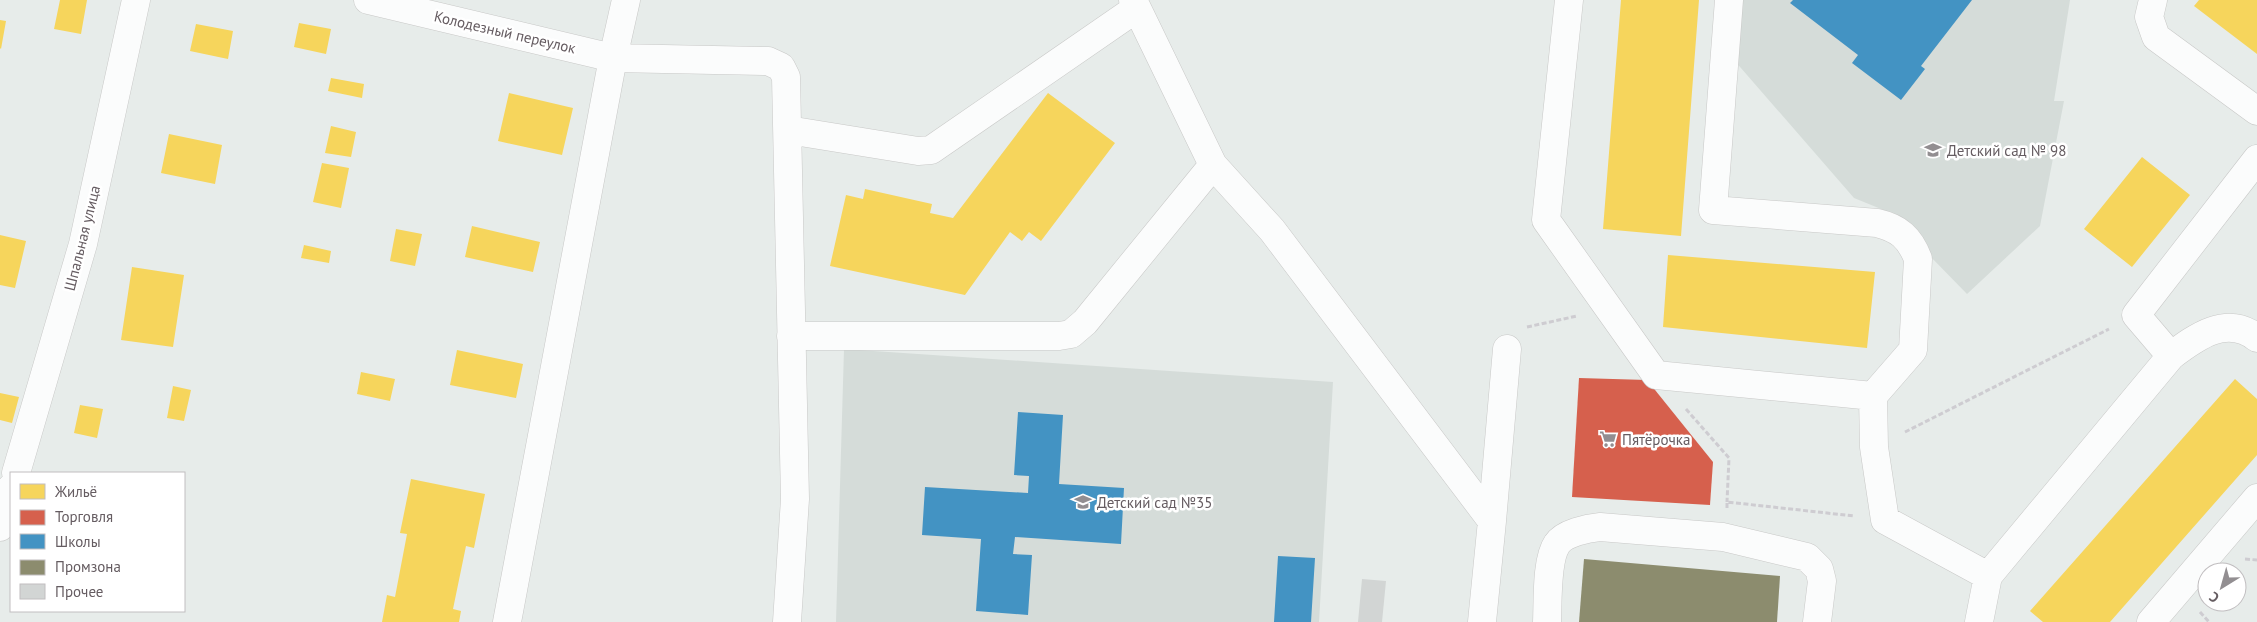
<svg xmlns="http://www.w3.org/2000/svg" width="2257" height="622" font-family="'PT Sans',sans-serif">
<rect width="100%" height="100%" fill="#e7ecea"/>
<path fill="#d5dcd9" d="M1741 0H2070L2054 101H2064L2040 226 1967 294 1886 211 1854 198 1734 60Z
M844 349 1333 382 1319 622H836Z"/>
<path fill="#f6d55c" d="M60 0H87L81 34 54 29Z
M1621 0H1699L1681 236 1603 229Z
M2199 0H2257V54L2194 6Z
M0 20 6 21 1 49 0 48Z
M299 23 331 29 326 54 294 47Z
M196 24 233 31 228 59 190 51Z
M331 78 364 84 362 98 328 91Z
M509 93 573 108 562 155 498 141Z
M1048 93 1115 143 1041 241 1029 232 1022 241 1010 232 965 295 830 266 846 195 863 199 865 189 932 204 930 213 953 218Z
M331 126 356 132 351 157 325 153Z
M169 134 222 145 215 184 161 173Z
M2142 157 2190 195 2132 267 2084 229Z
M322 163 349 168 341 208 313 202Z
M472 226 540 242 533 272 465 257Z
M396 229 422 234 415 266 390 261Z
M0 235 26 241 15 288 0 285Z
M304 245 331 251 329 263 301 258Z
M1668 255 1875 272 1867 348 1663 327Z
M132 267 184 275 173 347 121 340Z
M457 350 523 364 516 398 450 385Z
M361 372 395 379 390 401 357 394Z
M2235 379 2257 399V455L2110 622H2043L2030 611Z
M173 386 191 390 184 421 167 418Z
M0 393 19 397 12 423 0 420Z
M80 405 103 409 97 438 74 433Z
M411 479 485 494 474 548 466 546 453 609 461 611 459 622H382L387 595 395 597 407 534 400 533Z"/>
<path fill="#d6604d" d="M1579 378 1647 380 1713 462 1710 505 1572 497Z"/>
<path fill="#4393c3" d="M1793 0H1972L1921 66 1925 69 1901 100 1852 63 1858 55 1790 3Z
M1018 412 1063 415 1059 484 1124 488 1121 544 1015 537 1013 554 1032 555 1028 615 976 611 981 539 922 535 925 487 1028 493 1029 476 1014 475Z
M1278 556 1315 558 1311 622H1274Z"/>
<path fill="#8c8c6e" d="M1584 559 1780 576 1777 622H1579Z"/>
<path fill="#d2d5d4" d="M1362 579 1386 581 1382 622H1358Z"/>
<g fill="none" stroke-linecap="round" stroke-linejoin="round">
<g stroke="#c8c8c7" stroke-width="29">
<path id="minor" d="M368 0 613 58 768 61 781 67 786 77 795 499 787 622
M1133 0 1213 165 1272 230 1492 521 1482 622
M1569 0 1546 220 1656 375 1873 396
M1729 0 1713 210 1877 223C1899 228 1910 238 1918 259L1913 350 1873 396 1874 447 1885 520 1988 576
M2153 0 2149 17 2156 37 2257 111
M788 130 918 151 931 150 1137 8
M791 336H1059L1071 334 1085 322 1213 165
M2171 356 2136 315 2257 159
M16 473 83 244 136 0
M1492 521 1507 349
M0 527 11 488
M507 622 613 58 626 0
M1547 622C1548 602 1546 560 1557 544 1564 533 1588 528 1600 527L1723 537 1807 557 1819 569 1822 581 1817 622
M1979 622 1988 576 2171 356C2196 337 2227 314 2257 338
M2151 622 2257 498"/>
</g>
<path stroke="#ceccd1" stroke-width="3" stroke-dasharray="5 2.5" stroke-linecap="butt" d="M1527 327 1577 316
M1686 409 1729 458 1727 502
M1905 432 2109 329
M1727 508V502L1854 516
M2245 559 2257 560
M2200 612 2209 622"/>
<use href="#minor" stroke="#fbfcfc" stroke-width="28"/>
</g>
<defs>
<g id="school-bare" transform="scale(1.35)"><path d="M0-5L7-2L0 1L-7-2ZM-4 1L0 2.5L4 1V4Q0 6-4 4Z" fill="#928e91" stroke="#fff" stroke-width="2.5" paint-order="stroke"/></g>
<g id="supermarket-bare" transform="scale(1.35)"><path d="M-6-5.5h2.5l.6 2H6L4.5 2H-2.5L-4.4-4H-6ZM-1.5 3.2a1.3 1.3 0 1 0 .1 0ZM3 3.2a1.3 1.3 0 1 0 .1 0Z" fill="#928e91" stroke="#fff" stroke-width="2.5" paint-order="stroke"/></g>
</defs>
<g fill-rule="evenodd">
<use href="#school-bare" x="1933" y="150"/>
<use href="#supermarket-bare" x="1608" y="439"/>
<use href="#school-bare" x="1083" y="502"/>
</g>
<g text-anchor="middle" dominant-baseline="central" stroke-width="5" stroke-linejoin="round" paint-order="stroke">
<g font-size="15" fill="#655c61" stroke="#fff">
<text transform="translate(505 32) rotate(13)">Колодезный переулок</text>
<text transform="translate(82 238) rotate(-76)">Шпальная улица</text>
</g>
<g font-size="15" fill="#655c61" stroke="#fff" text-anchor="start">
<text x="1947" y="150">Детский сад № 98</text>
<text x="1622" y="439">Пятёрочка</text>
<text x="1097" y="502">Детский сад №35</text>
</g>
</g>
<rect x="10" y="472" width="175" height="140" fill="#ffffff" stroke="#c1bec0"/>
<rect x="20" y="484" width="25" height="15" fill="#f6d55c" stroke="#c1bec0"/>
<text x="55" y="497" font-size="15" fill="#655c61">Жильё</text>
<rect x="20" y="510" width="25" height="15" fill="#d6604d" stroke="#c1bec0"/>
<text x="55" y="522" font-size="15" fill="#655c61">Торговля</text>
<rect x="20" y="534" width="25" height="15" fill="#4393c3" stroke="#c1bec0"/>
<text x="55" y="547" font-size="15" fill="#655c61">Школы</text>
<rect x="20" y="560" width="25" height="15" fill="#8c8c6e" stroke="#c1bec0"/>
<text x="55" y="572" font-size="15" fill="#655c61">Промзона</text>
<rect x="20" y="584" width="25" height="15" fill="#d2d5d4" stroke="#c1bec0"/>
<text x="55" y="597" font-size="15" fill="#655c61">Прочее</text>
<g transform="translate(2222 587) rotate(217)"><circle r="24" fill="#ffffff" stroke="#c1bec0"/>
<path d="M0-4L9 19L0 12L-9 19Z" fill="#928e91"/>
<text y="-8" font-size="14" font-weight="bold" text-anchor="middle" fill="#655c61">С</text>
</g>
</svg>
